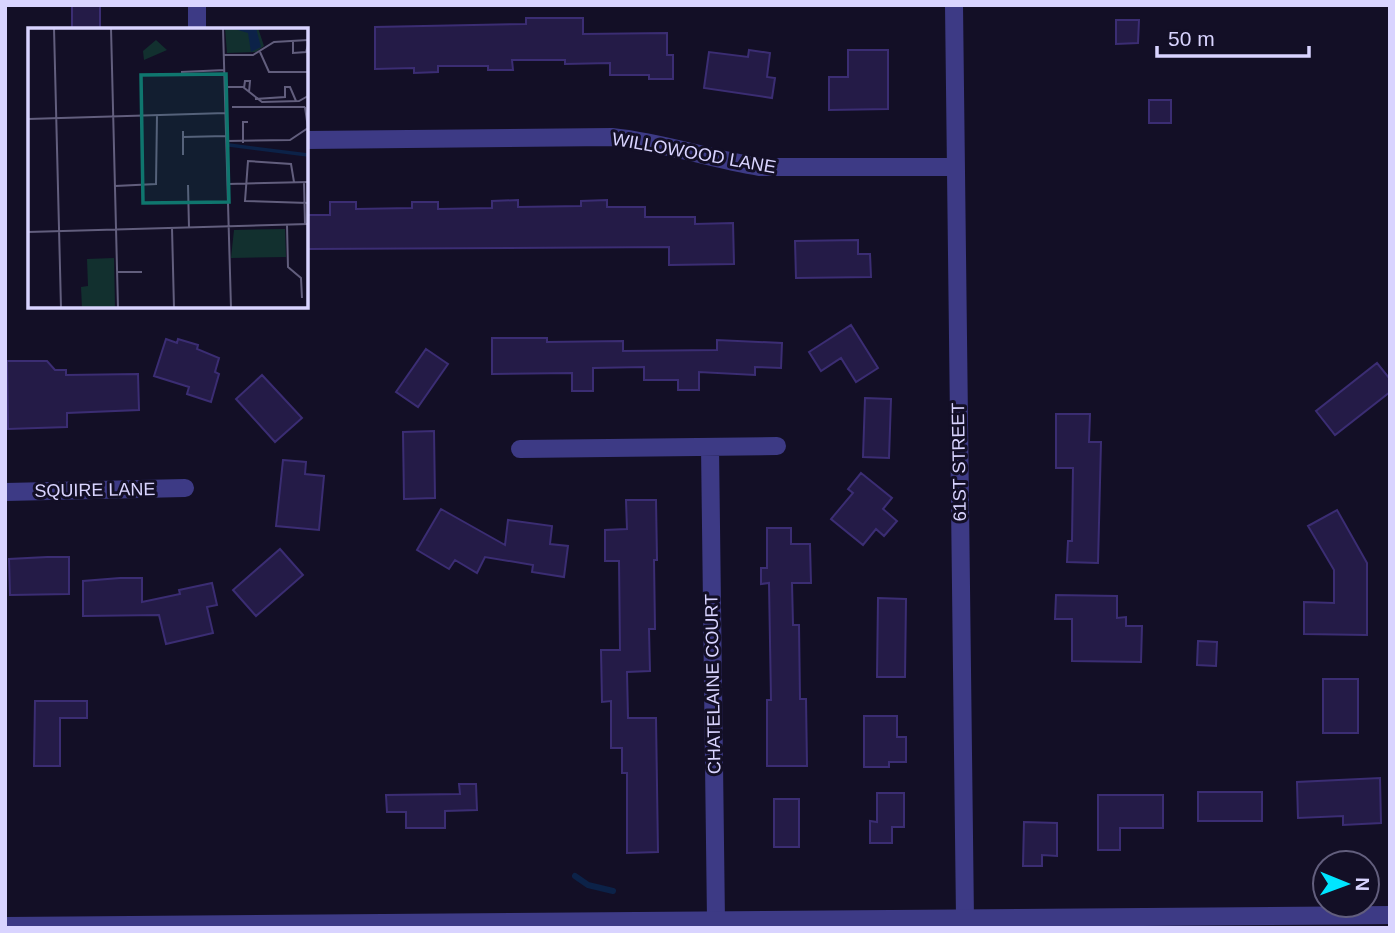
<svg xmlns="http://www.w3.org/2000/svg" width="1395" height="933" font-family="Arial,sans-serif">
<rect width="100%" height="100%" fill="#130f26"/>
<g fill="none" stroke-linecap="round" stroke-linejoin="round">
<path stroke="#0c2248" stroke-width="6" d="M575 876 588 885 613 891"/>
</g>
<path fill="#241b47" stroke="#3b2d73" stroke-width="2" d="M72 5H100V30H72Z
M526 18H583V34L667 33V55H673V79H649V75H610V63L565 64V60H512L513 70H488V66H438V72L414 73V68L375 69V27L526 24Z
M1116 20H1139L1138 43 1116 44Z
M749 50 770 53 767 77 775 78 772 98 704 88 709 52 748 57Z
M848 50H888V109L829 110V77H848Z
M1149 100H1171V123H1149Z
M518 200V207L581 206V201L607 200V207H645V217H695V224L733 223 734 264 669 265V247L306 249V215H330V202H356V209L412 208V202H438V209L492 208V201Z
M858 240V254H870L871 277 796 278 795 241Z
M851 325 878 368 856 382 841 358 821 371 809 352Z
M492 338H547V342L623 341V351L717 350V340L782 343 781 368 755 367V375L699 372V390H678V380H644V367L593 368V391H572V373L492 374Z
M166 339 177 343 178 339 198 345 197 349 219 358 215 372 219 374 211 402 187 394 189 387 154 376Z
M426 349 448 364 418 407 396 392Z
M7 361H47L55 370H66V375L138 374 139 410 67 413V427L8 429Z
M1377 363 1390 379V392L1335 435 1316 411Z
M262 375 302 418 275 442 236 399Z
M865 398 891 399 889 458 863 457Z
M1056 414H1090L1089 442H1101L1098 563 1067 562 1068 541H1072L1073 468H1056Z
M434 431 435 498 404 499 403 432Z
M283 460 306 462 305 474 324 476 319 530 276 526Z
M861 473 892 498 883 509 897 521 884 536 876 529 863 545 831 519 853 493 848 489Z
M626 500H656L657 560H654L655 629H649L650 671 627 672 628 718H656L658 852 627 853V773H622V748H611V701L602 702 601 650H620L619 561H605V530L627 529Z
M441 509 505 545 508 520 552 526 550 544 568 546 564 577 532 572 533 565 485 557 477 573 455 560 449 569 417 550Z
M1337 510 1367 563V635L1304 634V602L1334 603V570L1308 526Z
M767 528H791V544H810L811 583H792L793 625H799L800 699H806L807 766H767V700H771L769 583 761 584V568H767Z
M280 549 303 575 256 616 233 590Z
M47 557H69V594L10 595 9 559Z
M120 578H142V602L180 594 179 590 212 583 217 605 207 607 213 633 166 644 159 615 83 616V581Z
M1056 595 1117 596V618L1126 617V626H1142L1141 662 1072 661V619H1055Z
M878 598 906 599 905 677H877Z
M1198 641 1217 642 1216 666 1197 665Z
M1323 679H1358V733H1323Z
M35 701H87V718H60V766H34Z
M864 716H897V737H906V762H889V767H864Z
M1380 778 1381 823 1343 825V816L1298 818 1297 782Z
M459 784H476L477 810 445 811V828H406V812H387L386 795 460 794Z
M1198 792H1262V821H1198Z
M877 793H904V827H892V843H870V821L877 822Z
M1098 795H1163V828H1120V850H1098Z
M774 799H799V847H774Z
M1024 822 1057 823V856L1042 855V866H1023Z"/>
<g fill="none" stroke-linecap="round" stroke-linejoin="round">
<path stroke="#3d3a85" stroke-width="18" d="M197 5V30
M954 5 965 919
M306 140 612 137C662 142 710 159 760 167H956
M710 447 716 921
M520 449 777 446
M5 492 185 488"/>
<path stroke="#3d3a85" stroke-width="18" d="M5 926 1390 915"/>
</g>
<g text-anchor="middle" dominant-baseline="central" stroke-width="6" stroke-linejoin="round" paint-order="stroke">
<g font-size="18" fill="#d9d4ff" stroke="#130f26">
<text transform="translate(694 153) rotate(10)">WILLOWOOD LANE</text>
<text transform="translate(959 462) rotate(-91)">61ST STREET</text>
<text transform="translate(95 490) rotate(-1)">SQUIRE LANE</text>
<text transform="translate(713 684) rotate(-91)">CHATELAINE COURT</text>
</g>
</g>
<g transform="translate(28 28)">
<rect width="280" height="280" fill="#130f26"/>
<path d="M197 0H230L236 18 228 24 199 25ZM128 12 139 22 116 32 115 23ZM257 201 258 229 203 230 206 202ZM86 230 87 280H54L53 259 60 258 59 231Z" fill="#12302f"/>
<path d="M203 0H228L233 19 223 24 220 5Z" fill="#0c2248"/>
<path fill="none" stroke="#0c2248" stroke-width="3.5" d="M201 117 280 127"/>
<path fill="none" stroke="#625e7d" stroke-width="2" d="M26 0 33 280M83 0 90 280M195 0 203 280M265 13V25L278 24 280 17M232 24 241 44H280M196 27H225L246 14 280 12M153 44 197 42M197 59H215L234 74 271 73 280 68M216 60 217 53H222L221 64M227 71 257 69V59H262L268 73M204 79H277M277 79 280 100M0 91 198 85M155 103V127M155 109 198 108M199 113 262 112 280 100M215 115V94H220M266 154 263 136 220 133 217 173 280 175M276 154 277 196M200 156 280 154M160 157 161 200M87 158 128 156 129 87M259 197 260 239 273 250 274 270M144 200 146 280M0 204 280 196M89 244H114"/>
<path fill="#0f766e" fill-opacity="0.15" stroke="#0f766e" stroke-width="3.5" d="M198 46 201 174 115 175 113 47Z"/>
<rect width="280" height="280" fill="none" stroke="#d9d4ff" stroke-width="3.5"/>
</g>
<rect width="1395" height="933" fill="none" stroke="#d9d4ff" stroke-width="14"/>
<g transform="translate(1346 884) rotate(91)"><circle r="33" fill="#130f26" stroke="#625e7d" stroke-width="2"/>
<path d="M0-5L12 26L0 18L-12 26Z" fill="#00e5ff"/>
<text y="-10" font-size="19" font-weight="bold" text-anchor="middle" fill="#d9d4ff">N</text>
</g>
<path d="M1157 46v10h152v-10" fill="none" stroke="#d9d4ff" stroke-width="3.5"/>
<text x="1168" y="46" font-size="21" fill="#d9d4ff" stroke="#130f26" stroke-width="5" paint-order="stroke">50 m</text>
</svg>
